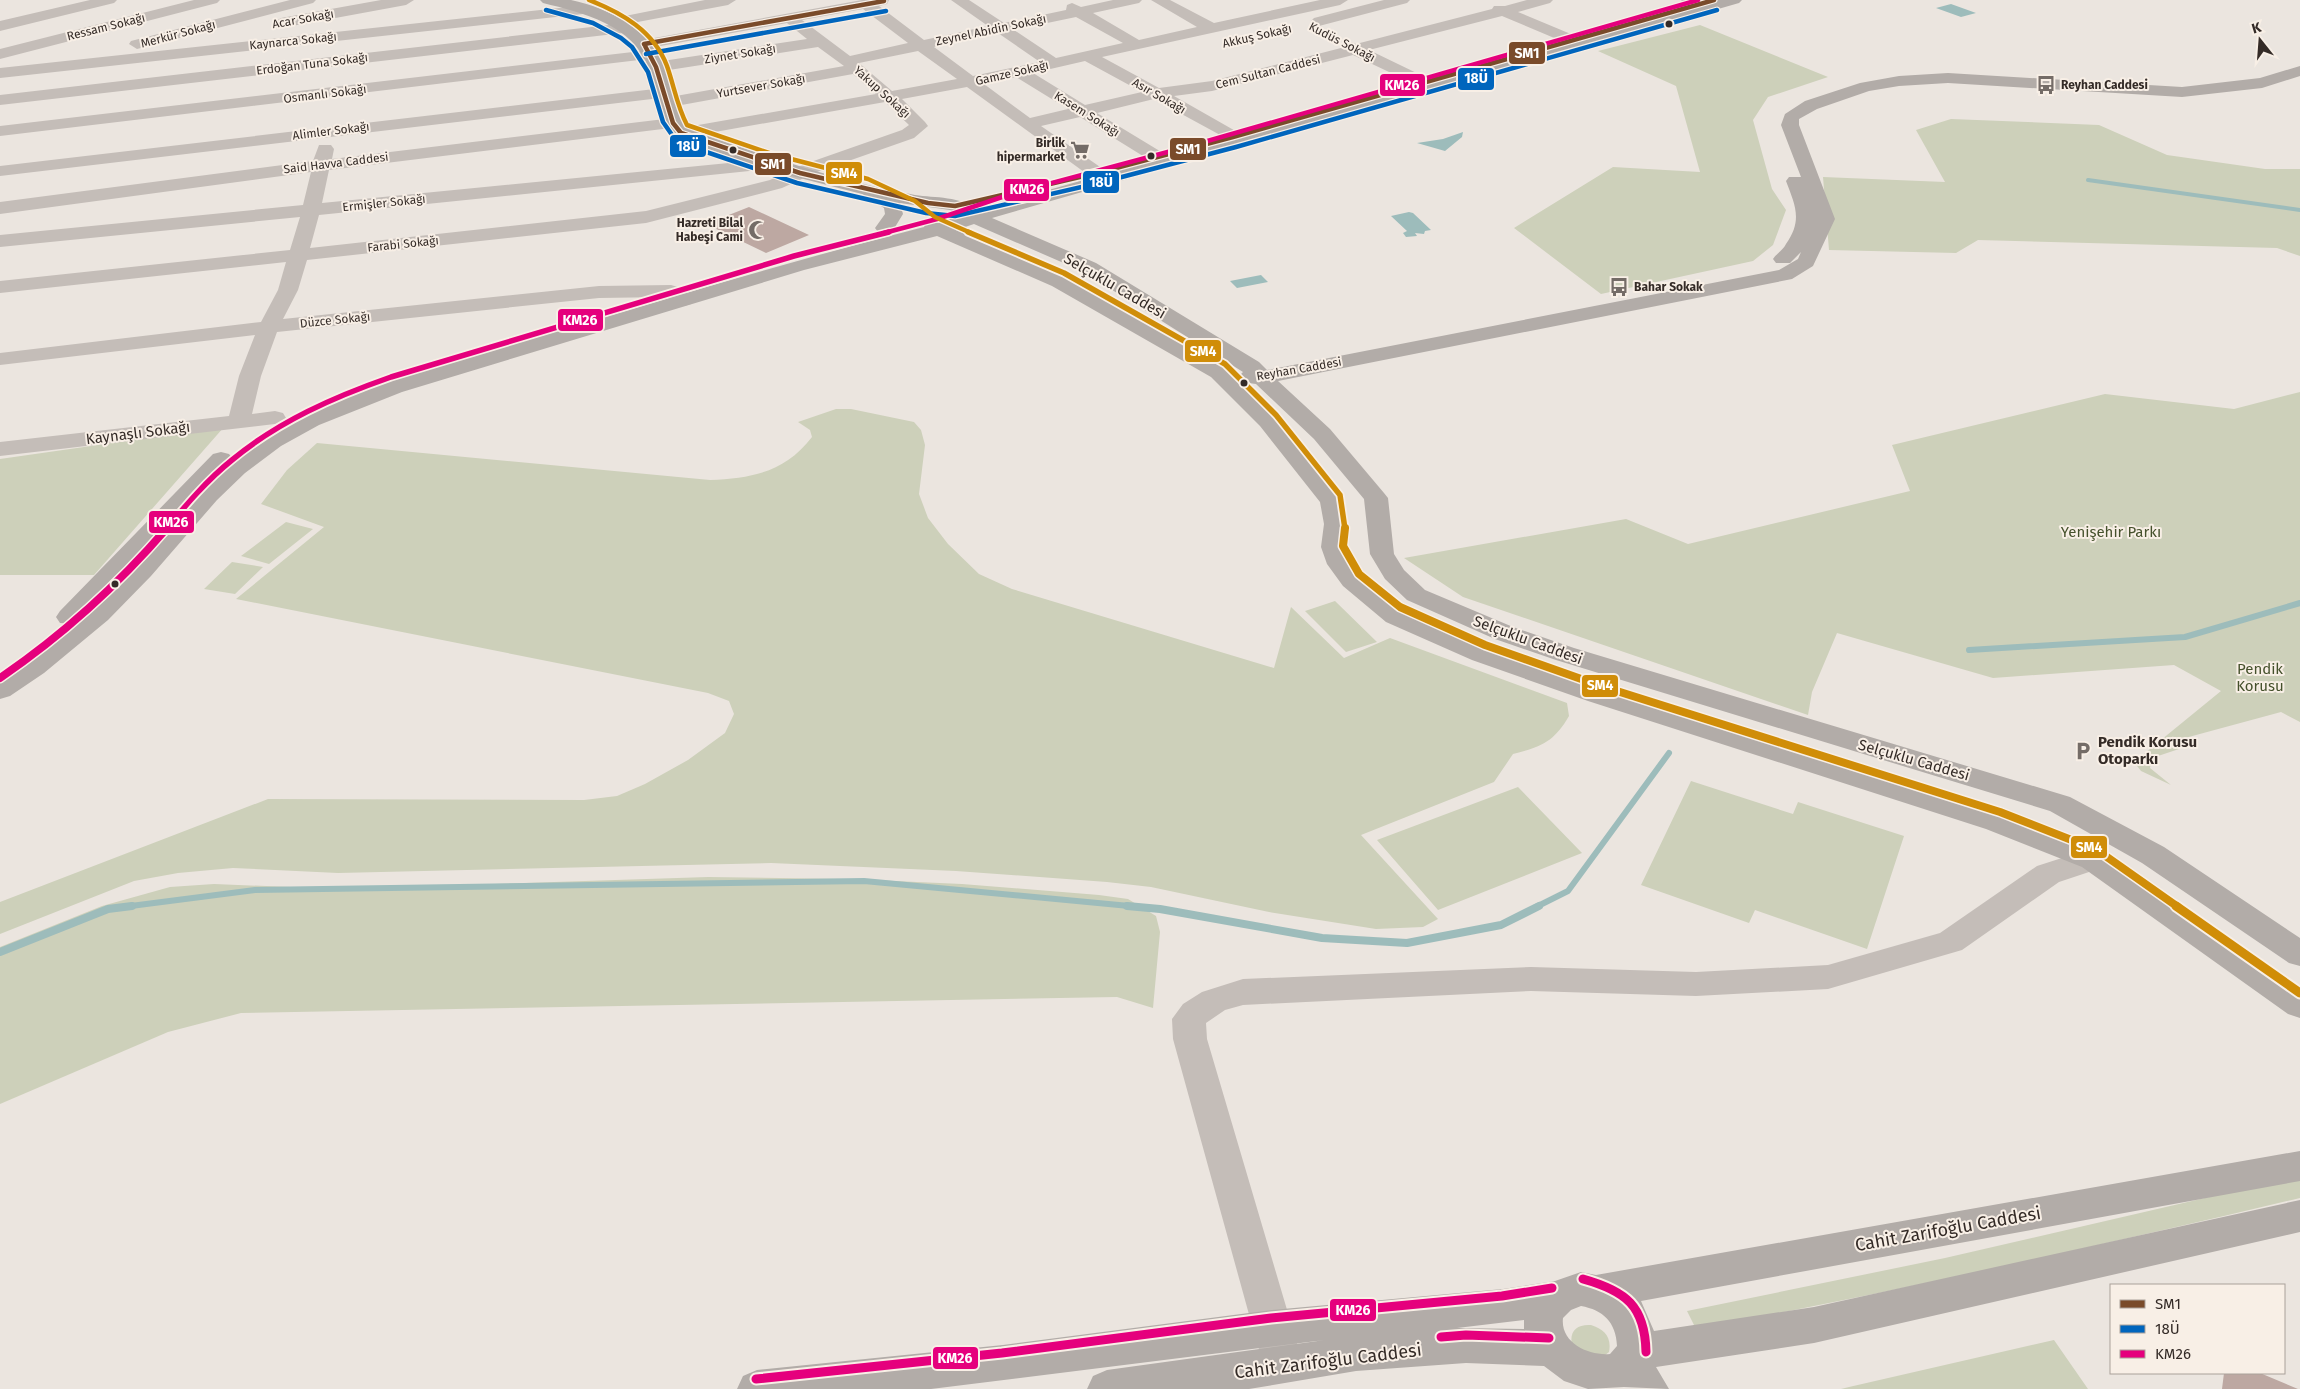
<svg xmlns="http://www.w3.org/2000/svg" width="2300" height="1389" font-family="'Fira Sans',sans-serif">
<rect width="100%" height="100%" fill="#ebe5df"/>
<path fill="#cdd0ba" d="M1700 25 1828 77 1768 97 1753 120 1772 189 1786 210 1773 245 1753 261 1601 294 1514 228 1613 167 1700 172 1676 86 1598 51Z
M1951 119 2099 125 2167 155 2265 169H2300V256L2277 248 1978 240 1956 253 1829 250 1823 177 1945 182 1916 130Z
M2300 392V722L2281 712 2185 738 2191 745 2152 758 2150 768 2171 785 2141 771 2134 762 2221 691 2174 665 1993 678 1837 633 1812 692 1808 715 1463 597 1404 558 1626 519 1688 544 1910 491 1892 445 2105 394 2234 409Z
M836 409H851L914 422 921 430 925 445 919 494 928 518 948 544 979 574 1012 589 1274 668 1291 607 1344 658 1390 638 1567 703 1569 716C1554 742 1541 747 1513 754L1494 782 1361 835 1438 919 1423 927 1376 929 1269 912 1151 887 1107 882 956 871 771 863 338 873 233 868 178 873 134 881 0 934V902L268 799 584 800 617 796 645 784 688 760 725 733 734 714 729 701 708 693 236 599 324 527 261 504 287 470 317 443 710 480C753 478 785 472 812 437L810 430 798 422Z
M224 427 94 575H0V459Z
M286 522 313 529 269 564 241 556Z
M232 562 263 567 235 594 204 589Z
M1335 601 1377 642 1346 652 1305 611Z
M1691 781 1793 814 1798 802 1904 836 1867 949 1755 910 1749 923 1641 885Z
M1518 787 1582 853 1438 910 1377 840Z
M708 877 849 879 962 884 1099 895 1128 899 1156 916 1160 932 1153 1008 1117 997 241 1013 168 1032 0 1104V947L102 906 170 887 214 884 340 889Z
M2300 1176V1198C2099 1246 1899 1291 1696 1329L1687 1311 1945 1258Z
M1591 1325C1604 1329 1612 1337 1609 1352L1600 1359 1572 1345C1569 1331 1577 1324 1591 1325Z
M2054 1340 2088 1389H1841L1849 1387Z"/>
<path fill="#9dbcbb" d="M1951 4 1976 13 1961 17 1936 8Z
M1463 132 1462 137 1445 151 1417 143 1443 139Z
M1409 212 1413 213 1431 230 1425 231 1424 234 1415 233 1417 236 1406 237 1403 233 1407 231 1391 216Z
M1261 275 1268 282 1237 288 1230 281Z"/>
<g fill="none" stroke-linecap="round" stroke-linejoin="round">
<path stroke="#9dbcbb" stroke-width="4" d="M2088 180 2300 210"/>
<path stroke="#9dbcbb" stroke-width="6" d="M1969 650 2185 637 2300 603
M123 907 255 890 864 881 1140 907
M1536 907 1568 891 1669 753"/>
<path stroke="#9dbcbb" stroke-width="8" d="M1127 906 1160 909 1322 938 1407 943 1501 925 1539 906
M0 952 108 909 132 906"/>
</g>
<path fill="#bda8a2" d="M749 207 809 235 766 253 706 224Z
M2224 1373H2260L2298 1389H2222Z"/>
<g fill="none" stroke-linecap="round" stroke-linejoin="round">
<path fill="#c4bdb8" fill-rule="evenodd" d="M90 0H117L114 3 0 31V21Z
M194 0H220L217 3 0 59V49Z
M290 0H316L313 3 137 49 129 44 131 41Z
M381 0H414L406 5 281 28 273 23 281 18Z
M705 0H736L728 5 627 24 631 28 623 33 0 105V95L609 25 607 22 610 19Z
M862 0H889L887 4 879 6 924 40 988 26 951 0H969L1004 23 1066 10 1067 5 1072 3 1081 7 1113 0H1142L1139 3 1093 13 1139 40 1197 27 1151 0H1170L1214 23 1320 0H1348L1340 5 1102 57 1159 88 1212 81 1341 48 1342 43 1348 41 1356 44 1492 9 1494 6H1505L1527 0H1553L1550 3 1518 12 1590 42 1592 45 1590 48H1578L1502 16 1369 50 1429 79 1431 83 1429 87 1423 88 1353 55 1212 91 1174 96 1239 133 1242 137 1239 141 1233 142 1154 99 1097 113 1163 153 1166 157 1163 161H1151L1080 117 1041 126 1103 169 1106 173 1103 177H1091L967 87 902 99 925 122 928 126 914 138 817 172 782 188 646 223 307 260 298 290 283 319 599 286 671 285C680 287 689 292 694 300L691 304 684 306 677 304 666 297 599 298 277 332 261 376 252 414 275 411 283 413 286 418 283 423 0 456V442L229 416 239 376 255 335 0 365V353L261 322 278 290 286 262 0 293V281L290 250 300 217 0 247V235L303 205 311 172 0 214V202L313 161 319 145H331L334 149 332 159 673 118 679 119 682 123 679 127 329 170 322 203 769 159 775 160 778 164 775 168 769 169 319 215 310 248 646 211 770 180 805 164 902 130 909 125 885 102 681 138 675 137 672 133 675 129 681 128 876 94 853 74 665 108 659 107 657 103 659 99 844 66 818 47 656 72 648 67 656 62 807 39 787 23 644 49 636 44 638 41ZM863 9 908 43 850 56 802 20ZM1076 17 1123 43 1056 58 1014 30ZM998 33 1040 62 973 76 934 47ZM918 51 957 79 892 91 859 63ZM1085 61 1142 92 1085 105 1033 73ZM1016 77 1068 109 1030 118 984 84Z
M1384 0H1410L1407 3 1319 26 1311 21 1314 18Z
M1681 0H1703L1708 4 1700 9 1684 3Z
M587 5 595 10 592 13 0 78V68Z
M650 50 656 52 658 55 656 58 0 136V126Z
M663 88 669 89 671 93 669 97 0 176V166Z
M2093 848 2104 851 2108 859 2104 867 2059 882 1962 950 1828 989 1696 996 1531 991 1243 1005 1225 1010 1206 1023 1207 1039 1298 1347 1292 1360 1278 1365 1264 1360 1258 1347 1173 1039 1172 1019 1183 1004 1202 992 1243 979 1531 967 1696 972 1828 965 1940 933 2037 866Z"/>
<path fill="#b2aca8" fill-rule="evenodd" d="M540 0C550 0 562 0 571 0 610 8 650 30 665 68 673 88 674 110 687 129 763 155 837 181 915 195 935 198 961 196 978 210L1718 0H1742L1739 3 992 218 1096 263 1259 362 1267 370 1779 270 1798 259 1801 252 1790 263H1776L1773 259C1777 253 1783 250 1786 244 1803 220 1795 205 1786 181L1789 177H1801L1781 125 1785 114 1805 101 1860 83 1899 76 1948 73 2182 87 2260 78 2300 66V76L2262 88 2182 97 1948 83 1899 86 1869 91 1817 109 1799 119V125L1835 219 1813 266 1792 279 1278 381 1330 429 1384 493 1388 498 1394 554 1404 570 1425 590 1513 627 1574 648 2070 797 2164 847 2300 938V966L2289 963 2142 863 2050 811 1556 660 1495 639 1407 600 1385 579 1370 554 1364 499 1314 439 1256 384 1241 382 1238 377 1243 372 1082 271 974 224 956 230 1066 278 1227 367 1276 416 1344 501 1348 524 1345 547 1352 564 1361 576 1404 610 1490 648 1608 689 2008 815 2104 851 2300 988V1018L2288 1014 2082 867 1986 829 1588 701 1472 660 1386 622 1343 586 1327 564 1321 547 1324 524 1320 502 1260 426 1211 377 1052 286 937 236 804 270 402 392 319 425 281 446 245 473 217 500 151 576 108 620 44 673 10 696 0 699V677L72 624 60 623 56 617 60 611 213 454 221 452 229 454 233 459 231 461C321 392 434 368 541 336 668 298 795 260 924 227L926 223H939L961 215 950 210 900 203 903 214 892 232H878L875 228 885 214 884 208 862 194 765 169 675 137C660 115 658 93 649 69 633 24 583 13 543 3Z
M2300 1151V1181L1641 1301 1654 1331 1814 1307 2300 1200V1232L1814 1343 1656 1367 1669 1389 1624 1387 1588 1389 1564 1381 1544 1366 1466 1363 1356 1371 1249 1389H1087L1093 1376 1107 1370 1325 1340 931 1389H737L743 1376 757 1370 1003 1345 1272 1310 1503 1289 1555 1281 1581 1272 1596 1275ZM1581 1306C1603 1310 1616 1322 1617 1346L1610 1354C1589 1356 1560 1343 1563 1318L1571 1310ZM1524 1320V1329L1457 1328Z"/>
<g stroke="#f8efe6" stroke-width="7">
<path id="bus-1" d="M644 44 656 67 673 123 681 133 800 173 928 203 955 206 1097 173 1233 137 1714 0
M644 44 884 1"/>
</g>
<g stroke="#f8efe6" stroke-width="7">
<path id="bus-2" d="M546 10 593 23 621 38 632 47 648 72 663 122 677 142 797 183 926 213 955 216 1099 183 1236 147 1717 10
M646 54 886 11"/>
</g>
<g stroke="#f8efe6" stroke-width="7">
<path id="bus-3-far3" d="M884 233 937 219 1014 193 1190 146 1698 0"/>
</g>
<g stroke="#f8efe6" stroke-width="9">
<path id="bus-3-far2" d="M166 529C186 505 207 480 232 460 279 421 334 397 391 377L794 256 889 232"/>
</g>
<g stroke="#f8efe6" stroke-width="11">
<path id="bus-3-far1" d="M0 678C63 635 117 586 167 528"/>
</g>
<g stroke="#f8efe6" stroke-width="13">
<path id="bus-3" d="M1583 1279C1626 1291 1645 1306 1646 1352
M1441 1337 1466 1335 1549 1338
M756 1379 1002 1353 1271 1318 1502 1296 1552 1288"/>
</g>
<g stroke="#f8efe6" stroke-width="7">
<path id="bus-4-far3" d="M589 0C622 13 654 31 667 66 674 86 677 106 687 125L772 154 868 179 915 201 935 217 971 233"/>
</g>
<g stroke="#f8efe6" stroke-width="9">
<path id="bus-4-far2" d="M968 232 1064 273 1225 364 1276 415 1340 495 1345 529"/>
</g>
<g stroke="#f8efe6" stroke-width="11">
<path id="bus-4-far1" d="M1345 528 1343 546 1359 574 1400 607 1485 645 1601 686 2000 812 2097 850 2178 907"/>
</g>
<g stroke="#f8efe6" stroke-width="13">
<path id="bus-4" d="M2176 906 2300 993"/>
</g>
<use href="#bus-1" stroke="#7a4b2a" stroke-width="4.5"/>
<use href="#bus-2" stroke="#0065bd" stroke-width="4.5"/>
<use href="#bus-3-far3" stroke="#e5007d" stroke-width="4.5"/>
<use href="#bus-3-far2" stroke="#e5007d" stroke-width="5.5"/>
<use href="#bus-3-far1" stroke="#e5007d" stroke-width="8"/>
<use href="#bus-3" stroke="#e5007d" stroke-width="9"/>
<use href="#bus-4-far3" stroke="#d08d08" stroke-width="4.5"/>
<use href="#bus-4-far2" stroke="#d08d08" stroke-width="5.5"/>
<use href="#bus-4-far1" stroke="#d08d08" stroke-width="8"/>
<use href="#bus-4" stroke="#d08d08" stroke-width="9"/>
</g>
<defs>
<g id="bus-bare" transform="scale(1.5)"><path d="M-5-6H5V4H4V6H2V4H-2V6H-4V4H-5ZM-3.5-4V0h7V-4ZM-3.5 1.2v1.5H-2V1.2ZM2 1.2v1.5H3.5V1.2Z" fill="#746c67" stroke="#f8efe6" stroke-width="2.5" paint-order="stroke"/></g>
<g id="supermarket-bare" transform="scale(1.5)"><path d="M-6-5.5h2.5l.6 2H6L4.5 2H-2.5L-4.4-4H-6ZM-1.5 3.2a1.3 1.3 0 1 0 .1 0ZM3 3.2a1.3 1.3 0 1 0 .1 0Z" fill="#746c67" stroke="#f8efe6" stroke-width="2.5" paint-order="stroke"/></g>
<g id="mosque-bare" transform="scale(1.5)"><path d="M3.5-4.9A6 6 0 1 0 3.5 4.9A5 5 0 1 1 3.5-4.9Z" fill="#746c67" stroke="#f8efe6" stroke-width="2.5" paint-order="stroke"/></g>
<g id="parking-bare" transform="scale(1.5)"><path d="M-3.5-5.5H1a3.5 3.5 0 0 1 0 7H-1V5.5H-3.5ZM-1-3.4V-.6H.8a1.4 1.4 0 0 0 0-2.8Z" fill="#746c67" stroke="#f8efe6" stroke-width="2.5" paint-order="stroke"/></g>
</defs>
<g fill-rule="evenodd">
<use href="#bus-bare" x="2046" y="85"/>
<use href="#supermarket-bare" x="1080" y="150"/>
<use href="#mosque-bare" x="758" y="230"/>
<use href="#bus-bare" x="1619" y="287"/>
<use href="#parking-bare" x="2083" y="751"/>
</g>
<g fill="#342b27" stroke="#f8efe6" stroke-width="2">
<circle cx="1669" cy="24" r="4.5"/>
<circle cx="733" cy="150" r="4.5"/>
<circle cx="1151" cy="156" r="4.5"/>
<circle cx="1244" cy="383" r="4.5"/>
<circle cx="115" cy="584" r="4.5"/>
</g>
<g text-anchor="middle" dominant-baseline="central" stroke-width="4" stroke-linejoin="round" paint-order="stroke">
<g font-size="12" fill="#342b27" stroke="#f8efe6">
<text transform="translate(303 19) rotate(-10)">Acar Sokağı</text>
<text transform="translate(106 27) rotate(-14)">Ressam Sokağı</text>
<text transform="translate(991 30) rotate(-12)">Zeynel Abidin Sokağı</text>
<text transform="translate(178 34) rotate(-15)">Merkür Sokağı</text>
<text transform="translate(1257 36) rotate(-13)">Akkuş Sokağı</text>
<text transform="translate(293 41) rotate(-6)">Kaynarca Sokağı</text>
<text transform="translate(1342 42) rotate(27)">Kudüs Sokağı</text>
<text transform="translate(740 54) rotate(-9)">Ziynet Sokağı</text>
<text transform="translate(312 64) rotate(-7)">Erdoğan Tuna Sokağı</text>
<text transform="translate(1268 72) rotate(-14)">Cem Sultan Caddesi</text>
<text transform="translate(1012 73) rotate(-13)">Gamze Sokağı</text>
<text transform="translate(761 86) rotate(-10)">Yurtsever Sokağı</text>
<text transform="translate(882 92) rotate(42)">Yakup Sokağı</text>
<text transform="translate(325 94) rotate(-7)">Osmanlı Sokağı</text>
<text transform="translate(1159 96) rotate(30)">Asır Sokağı</text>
<text transform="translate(1087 114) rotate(32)">Kasem Sokağı</text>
<text transform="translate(331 131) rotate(-7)">Alimler Sokağı</text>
<text transform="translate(336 163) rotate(-7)">Said Havva Caddesi</text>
<text transform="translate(384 203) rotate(-6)">Ermişler Sokağı</text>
<text transform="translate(403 244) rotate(-6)">Farabi Sokağı</text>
<text transform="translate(335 320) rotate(-6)">Düzce Sokağı</text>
<text transform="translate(1299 369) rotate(-10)">Reyhan Caddesi</text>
</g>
<g font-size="12" font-weight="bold" fill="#342b27" stroke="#f8efe6" text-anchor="start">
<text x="2061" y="85">Reyhan Caddesi</text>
<text x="1065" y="143" text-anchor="end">Birlik<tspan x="1065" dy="14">hipermarket</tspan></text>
<text x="743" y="223" text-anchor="end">Hazreti Bilal<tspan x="743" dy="14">Habeşi Cami</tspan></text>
<text x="1634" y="287">Bahar Sokak</text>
</g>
<g font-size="15" fill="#342b27" stroke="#f8efe6">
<text transform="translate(1115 286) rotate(30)">Selçuklu Caddesi</text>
<text transform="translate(138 433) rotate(-7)">Kaynaşlı Sokağı</text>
<text transform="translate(1528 640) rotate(20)">Selçuklu Caddesi</text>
<text transform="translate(1914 760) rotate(16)">Selçuklu Caddesi</text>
</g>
<g font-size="15" fill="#45512c" stroke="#f8efe6">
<text x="2111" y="532">Yenişehir Parkı</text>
<text x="2260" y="669">Pendik<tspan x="2260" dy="17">Korusu</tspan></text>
</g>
<g font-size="15" font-weight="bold" fill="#342b27" stroke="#f8efe6" text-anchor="start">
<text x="2098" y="742">Pendik Korusu<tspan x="2098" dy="17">Otoparkı</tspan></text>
</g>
<g font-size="18" fill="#342b27" stroke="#f8efe6">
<text transform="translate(1948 1229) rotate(-10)">Cahit Zarifoğlu Caddesi</text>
<text transform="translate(1328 1361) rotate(-7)">Cahit Zarifoğlu Caddesi</text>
</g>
</g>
<g stroke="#f8efe6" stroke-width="2">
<rect x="1508" y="41" width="38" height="24" rx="5" fill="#7a4b2a"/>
<rect x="1457" y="67" width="38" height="24" rx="5" fill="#0065bd"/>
<rect x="1379" y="73" width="47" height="24" rx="5" fill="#e5007d"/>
<rect x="669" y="134" width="38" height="24" rx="5" fill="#0065bd"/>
<rect x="1169" y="137" width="38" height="24" rx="5" fill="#7a4b2a"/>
<rect x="754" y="152" width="38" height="24" rx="5" fill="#7a4b2a"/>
<rect x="825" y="161" width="38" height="24" rx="5" fill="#d08d08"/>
<rect x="1082" y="170" width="38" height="24" rx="5" fill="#0065bd"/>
<rect x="1003" y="178" width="47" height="24" rx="5" fill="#e5007d"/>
<rect x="557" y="308" width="47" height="24" rx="5" fill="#e5007d"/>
<rect x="1184" y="339" width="38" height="24" rx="5" fill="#d08d08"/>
<rect x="148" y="510" width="47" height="24" rx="5" fill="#e5007d"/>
<rect x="1581" y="674" width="38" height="24" rx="5" fill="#d08d08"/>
<rect x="2070" y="835" width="38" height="24" rx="5" fill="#d08d08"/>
<rect x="1329" y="1298" width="48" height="24" rx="5" fill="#e5007d"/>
<rect x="932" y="1346" width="47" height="24" rx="5" fill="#e5007d"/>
</g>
<g font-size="14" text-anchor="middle" font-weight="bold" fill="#fff">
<text x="1527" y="58">SM1</text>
<text x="1476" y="83">18Ü</text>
<text x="1402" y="90">KM26</text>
<text x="688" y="151">18Ü</text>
<text x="1188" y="154">SM1</text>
<text x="773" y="169">SM1</text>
<text x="844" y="178">SM4</text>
<text x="1101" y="187">18Ü</text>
<text x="1027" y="194">KM26</text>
<text x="580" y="325">KM26</text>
<text x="1203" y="356">SM4</text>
<text x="171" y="527">KM26</text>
<text x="1600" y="690">SM4</text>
<text x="2089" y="852">SM4</text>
<text x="1353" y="1315">KM26</text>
<text x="955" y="1363">KM26</text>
</g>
<rect x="2110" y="1284" width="175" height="90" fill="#f8efe6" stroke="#aaa19a"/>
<rect x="2120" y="1300" width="25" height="8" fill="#7a4b2a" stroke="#aaa19a"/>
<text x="2155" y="1309" font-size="15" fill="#342b27">SM1</text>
<rect x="2120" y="1325" width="25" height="8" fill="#0065bd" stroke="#aaa19a"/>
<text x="2155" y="1334" font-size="15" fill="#342b27">18Ü</text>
<rect x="2120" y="1350" width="25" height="8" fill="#e5007d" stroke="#aaa19a"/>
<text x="2155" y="1359" font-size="15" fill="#342b27">KM26</text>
<g transform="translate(2260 40) rotate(343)" stroke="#f8efe6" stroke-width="4" paint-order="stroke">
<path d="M0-4L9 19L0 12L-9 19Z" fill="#342b27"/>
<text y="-8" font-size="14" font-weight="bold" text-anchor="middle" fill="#342b27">K</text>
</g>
</svg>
